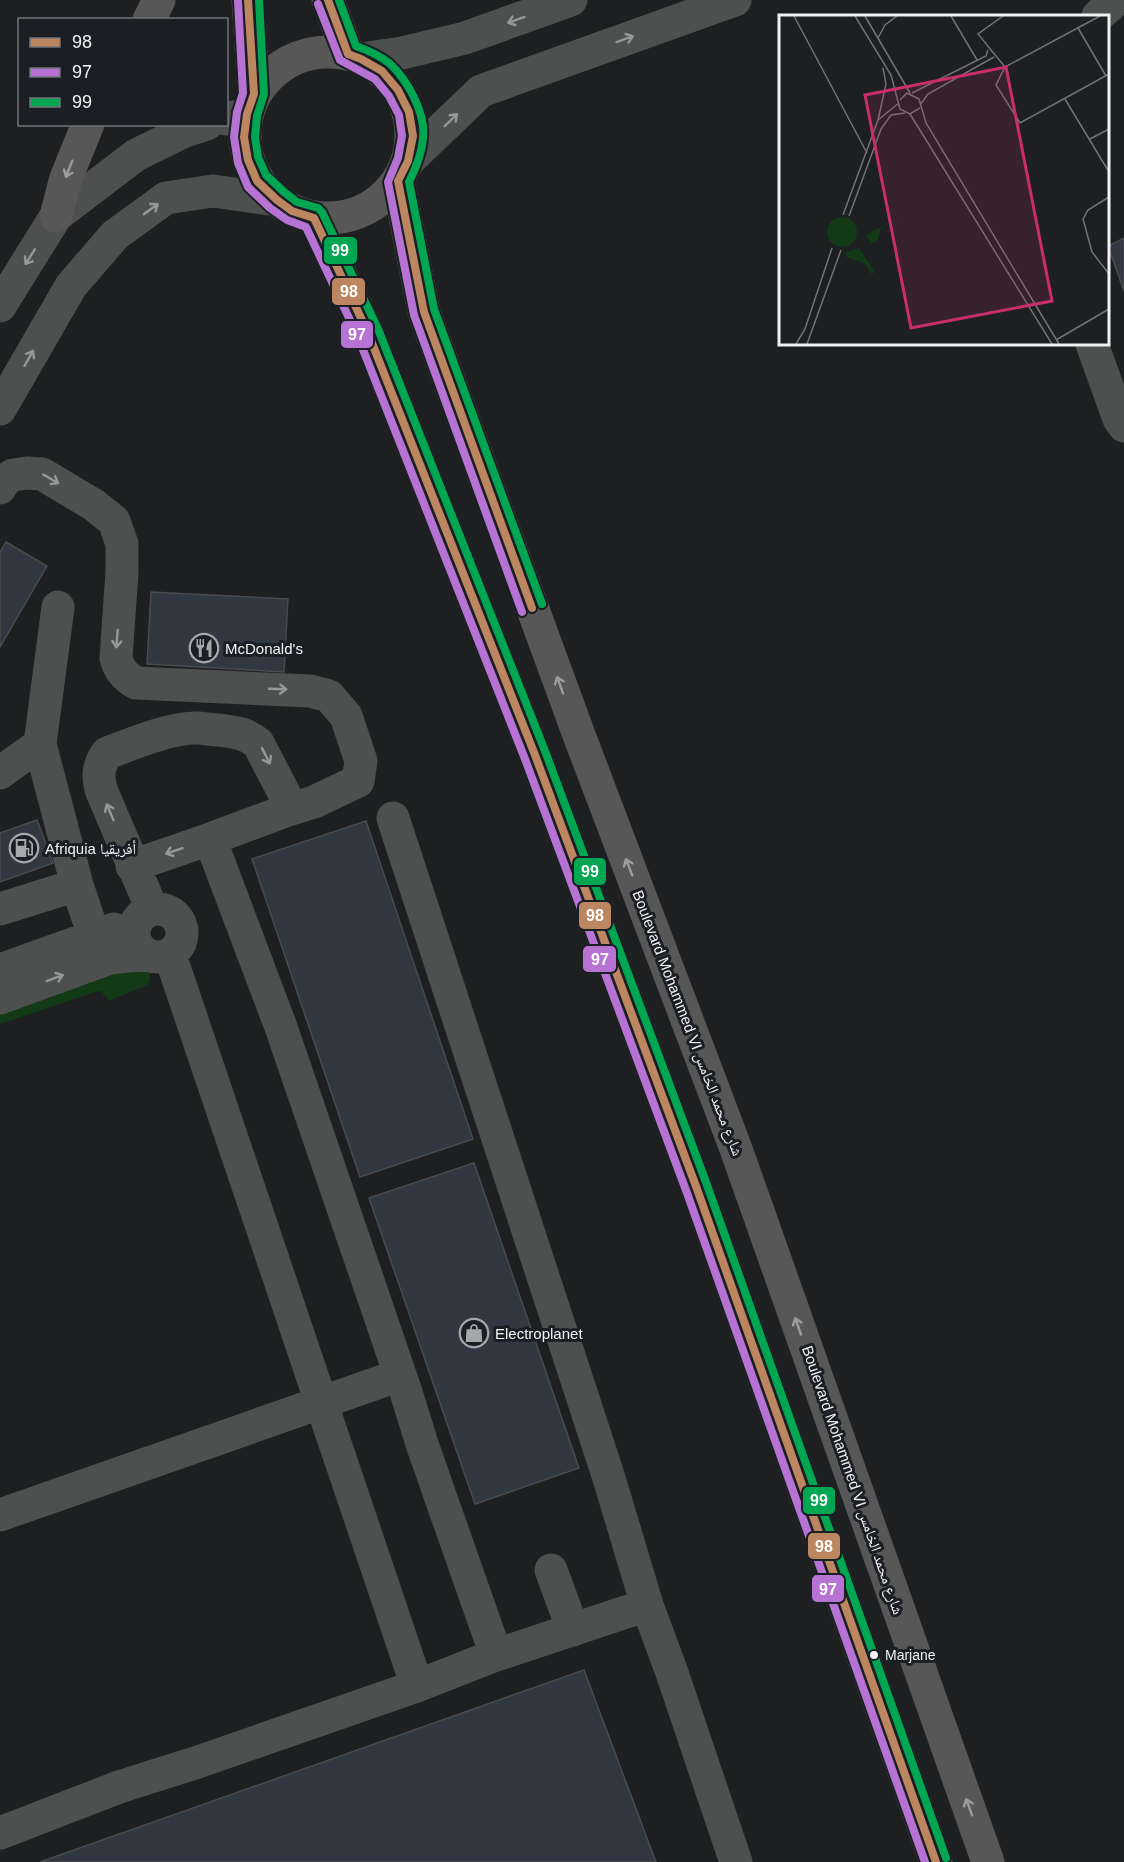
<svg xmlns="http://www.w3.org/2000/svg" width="1124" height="1862" font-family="Helvetica,'Noto Naskh Arabic',sans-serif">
<rect width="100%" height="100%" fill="#1d1f21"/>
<path fill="#123a16" d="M139 968 148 971C151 976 151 980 147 985L109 1001 101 991H98L0 1024V1008L85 978Z"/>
<path fill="#313841" stroke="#494b4c" stroke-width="1.5" d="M1124 238V291L1108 246Z
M6 542 47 566 0 647V552Z
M151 592 288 599 284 672 147 664Z
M37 820 53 863 0 882V833Z
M366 821 473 1139 360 1177 252 859Z
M474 1163 579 1468 475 1504 369 1198Z
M584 1670 656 1862H40Z"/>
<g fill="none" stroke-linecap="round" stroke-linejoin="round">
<path stroke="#4e4f4f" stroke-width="33" d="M1098 16 1116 0
M361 59 402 53 465 38 571 0
M226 119 247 114
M408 161 481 91 735 0
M0 306 56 216 136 155 185 131 207 124
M1092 344 1119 419 1124 426
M0 409 71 286 115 235 166 198 213 191 277 200
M0 488 5 480 13 475 27 473 42 474 94 505 114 521 122 544V572L116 658C119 670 125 677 136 683L310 691 329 696 346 716 361 761 358 781 314 802 288 810 210 839 132 866
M58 607 40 744 77 885 94 936
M0 773 40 744
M393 818 608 1475 647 1605
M210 839 282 1030 406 1392 422 1444 496 1655
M134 933a24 24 0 1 1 48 0a24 24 0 1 1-48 0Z
M0 909 77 885
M152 909 102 792C97 777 98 766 107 753 132 744 169 728 196 728 204 728 212 730 219 730 234 732 246 733 258 743L284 793 288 810
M170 955 417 1686
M0 970 114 929
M0 998 110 958 146 954
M0 1515 400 1375
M551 1570 573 1630
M0 1833 119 1787 195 1763 417 1686 496 1655 647 1605 671 1670 736 1862"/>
<path stroke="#585758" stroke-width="33" d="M248 0 254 94
M328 0 348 54
M149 20 159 0
M245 135a83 83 0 1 1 166 0a83 83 0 1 1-166 0Z
M398 181 424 312 579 735 736 1149 988 1862
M56 216 66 178 88 124
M314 218 368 333 535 755 697 1189 936 1862"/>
<g stroke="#1b1f23" stroke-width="12">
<path id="bus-1" d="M248 0 254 94 247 114 244 137 248 160 257 181 277 200 292 211 314 218 368 333 535 755 697 1189 936 1862
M328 0 348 54 361 59 382 71 398 90 409 112 413 136 408 161 398 181 424 312 532 608"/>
</g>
<g stroke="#1b1f23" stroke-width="12">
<path id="bus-2" d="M238 1 243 93 237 112 234 137 238 163 248 187 270 208 287 220 306 227 358 337 525 759 687 1193 925 1862
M318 4 340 60 375 79 389 96 399 115 402 136 398 158 388 182 414 315 522 612"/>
</g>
<g stroke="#1b1f23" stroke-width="12">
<path id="bus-3" d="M259 0 264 94 257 116 255 137 258 157 266 175 284 192 297 202 318 208 322 212 378 329 545 751 707 1185 946 1858
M339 0 356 46C367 50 380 56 389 63 407 79 426 113 423 138 422 154 416 168 409 182L434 309 542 604"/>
</g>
<use href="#bus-1" stroke="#bb8660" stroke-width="8"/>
<use href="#bus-2" stroke="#b673d3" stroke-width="8"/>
<use href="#bus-3" stroke="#00a651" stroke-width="8"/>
</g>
<defs><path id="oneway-shaft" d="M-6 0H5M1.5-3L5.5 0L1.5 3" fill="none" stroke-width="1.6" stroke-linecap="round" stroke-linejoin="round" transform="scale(1.5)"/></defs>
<g stroke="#97989a">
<use href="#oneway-shaft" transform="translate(516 20) rotate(160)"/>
<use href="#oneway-shaft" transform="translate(625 39) rotate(-20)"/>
<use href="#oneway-shaft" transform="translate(451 120) rotate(-44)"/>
<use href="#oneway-shaft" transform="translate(151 209) rotate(-36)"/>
<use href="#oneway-shaft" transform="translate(30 257) rotate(122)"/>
<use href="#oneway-shaft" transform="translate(29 358) rotate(-60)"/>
<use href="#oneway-shaft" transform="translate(51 479) rotate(30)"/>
<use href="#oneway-shaft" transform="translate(117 639) rotate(94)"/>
<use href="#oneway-shaft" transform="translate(278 689) rotate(2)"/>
<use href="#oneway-shaft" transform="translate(266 756) rotate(63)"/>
<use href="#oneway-shaft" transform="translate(110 812) rotate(-113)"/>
<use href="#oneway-shaft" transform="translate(174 851) rotate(161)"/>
<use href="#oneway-shaft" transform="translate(55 978) rotate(-20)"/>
</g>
<g stroke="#9c9d9f">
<use href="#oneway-shaft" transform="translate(69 169) rotate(112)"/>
<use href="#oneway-shaft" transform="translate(560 685) rotate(-110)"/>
<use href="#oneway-shaft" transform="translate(629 867) rotate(-111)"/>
<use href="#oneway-shaft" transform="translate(798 1326) rotate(-109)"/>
<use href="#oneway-shaft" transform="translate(969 1807) rotate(-110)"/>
</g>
<defs>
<g id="restaurant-ring" transform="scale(1.5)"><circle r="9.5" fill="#1b1f23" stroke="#a6a8ab" stroke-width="1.5"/><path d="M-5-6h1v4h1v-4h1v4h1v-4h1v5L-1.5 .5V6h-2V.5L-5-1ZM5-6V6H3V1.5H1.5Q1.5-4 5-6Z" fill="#a6a8ab"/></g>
<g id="fuel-ring" transform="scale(1.5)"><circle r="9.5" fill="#1b1f23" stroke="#a6a8ab" stroke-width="1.5"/><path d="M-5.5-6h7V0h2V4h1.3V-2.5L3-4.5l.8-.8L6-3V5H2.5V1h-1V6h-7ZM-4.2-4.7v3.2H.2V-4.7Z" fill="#a6a8ab"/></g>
<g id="shop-ring" transform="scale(1.5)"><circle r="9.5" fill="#1b1f23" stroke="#a6a8ab" stroke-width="1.5"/><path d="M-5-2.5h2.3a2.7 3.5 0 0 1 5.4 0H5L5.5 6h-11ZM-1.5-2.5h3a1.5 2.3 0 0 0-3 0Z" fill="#a6a8ab"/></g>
</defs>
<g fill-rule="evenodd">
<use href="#restaurant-ring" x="204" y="648"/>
<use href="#fuel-ring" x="24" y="848"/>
<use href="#shop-ring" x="474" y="1333"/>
</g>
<circle fill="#f0f2f5" stroke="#1b1f23" stroke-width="2" cx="874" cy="1655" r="5"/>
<g text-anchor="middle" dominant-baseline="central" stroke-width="6" stroke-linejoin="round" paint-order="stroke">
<g font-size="14" fill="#f0f2f5" stroke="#1b1f23" text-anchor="start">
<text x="885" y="1655">Marjane</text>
</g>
<g font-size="15" fill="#f0f2f5" stroke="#1b1f23" text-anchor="start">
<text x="225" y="648">McDonald's</text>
<text x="45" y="848">Afriquia أفريقيا</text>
<text x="495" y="1333">Electroplanet</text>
</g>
<g font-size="15" fill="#f0f2f5" stroke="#1b1f23">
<text transform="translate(688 1023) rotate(69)">Boulevard Mohammed VI شارع محمد الخامس</text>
<text transform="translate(853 1480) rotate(71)">Boulevard Mohammed VI شارع محمد الخامس</text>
</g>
</g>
<g transform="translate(779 15)">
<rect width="330" height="330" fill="#1d1f21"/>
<path d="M129 198 102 213 99 225 92 229 87 220ZM80 233 96 257 92 259 87 249 67 242V237Z" fill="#123a16"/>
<path d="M48 217a15 15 0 1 1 30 0a15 15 0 1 1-30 0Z" fill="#123a16"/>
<path fill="none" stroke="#717376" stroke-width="1.5" d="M15 1 88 138M76 1 112 60 121 94 131 99 141 93M86 1 131 78M172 1 198 45M224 1 199 19 226 52 321 1M299 13 327 61M99 23 106 10 118 1M226 52 217 70 241 108 330 59M133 78 207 41 209 35M286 84 330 157M121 85 128 78 140 84 147 108 280 329M141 90 149 79 215 42M131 99 273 329M99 105 107 69 104 53M311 124 330 114M330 182 309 195 304 204 313 237 330 259M64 200 99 105 120 88M70 201 102 114 112 100 126 98M277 325 330 294M17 329 26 314 53 233M28 329 62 235"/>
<path fill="#c72e6a" fill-opacity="0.15" stroke="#c72e6a" stroke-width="3" d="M227 52 273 286 132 313 86 80Z"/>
<rect width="330" height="330" fill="none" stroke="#f0f2f5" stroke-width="3"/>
</g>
<g stroke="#1b1f23" stroke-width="2">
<rect x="323" y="236" width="35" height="29" rx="6" fill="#00a651"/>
<rect x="331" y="277" width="35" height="29" rx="6" fill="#bb8660"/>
<rect x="340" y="320" width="34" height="29" rx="6" fill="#b673d3"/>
<rect x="573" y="857" width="34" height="29" rx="6" fill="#00a651"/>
<rect x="578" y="901" width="34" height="29" rx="6" fill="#bb8660"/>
<rect x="582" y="945" width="35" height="28" rx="6" fill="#b673d3"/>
<rect x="802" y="1486" width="34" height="29" rx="6" fill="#00a651"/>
<rect x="807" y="1532" width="34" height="28" rx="6" fill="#bb8660"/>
<rect x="811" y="1574" width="34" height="29" rx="6" fill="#b673d3"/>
</g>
<g font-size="16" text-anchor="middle" font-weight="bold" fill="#fff">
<text x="340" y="256">99</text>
<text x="349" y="297">98</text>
<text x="357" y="340">97</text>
<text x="590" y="877">99</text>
<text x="595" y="921">98</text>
<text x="600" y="965">97</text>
<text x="819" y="1506">99</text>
<text x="824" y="1552">98</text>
<text x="828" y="1595">97</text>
</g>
<rect x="18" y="18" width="210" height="108" fill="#1b1f23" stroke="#707377" stroke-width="1.5"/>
<rect x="30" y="38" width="30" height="9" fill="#bb8660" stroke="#707377" stroke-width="1.5"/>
<text x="72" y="48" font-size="18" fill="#f0f2f5">98</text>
<rect x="30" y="68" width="30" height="9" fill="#b673d3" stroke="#707377" stroke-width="1.5"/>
<text x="72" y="78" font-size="18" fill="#f0f2f5">97</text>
<rect x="30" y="98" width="30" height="9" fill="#00a651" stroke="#707377" stroke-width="1.5"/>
<text x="72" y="108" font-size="18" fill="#f0f2f5">99</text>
</svg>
